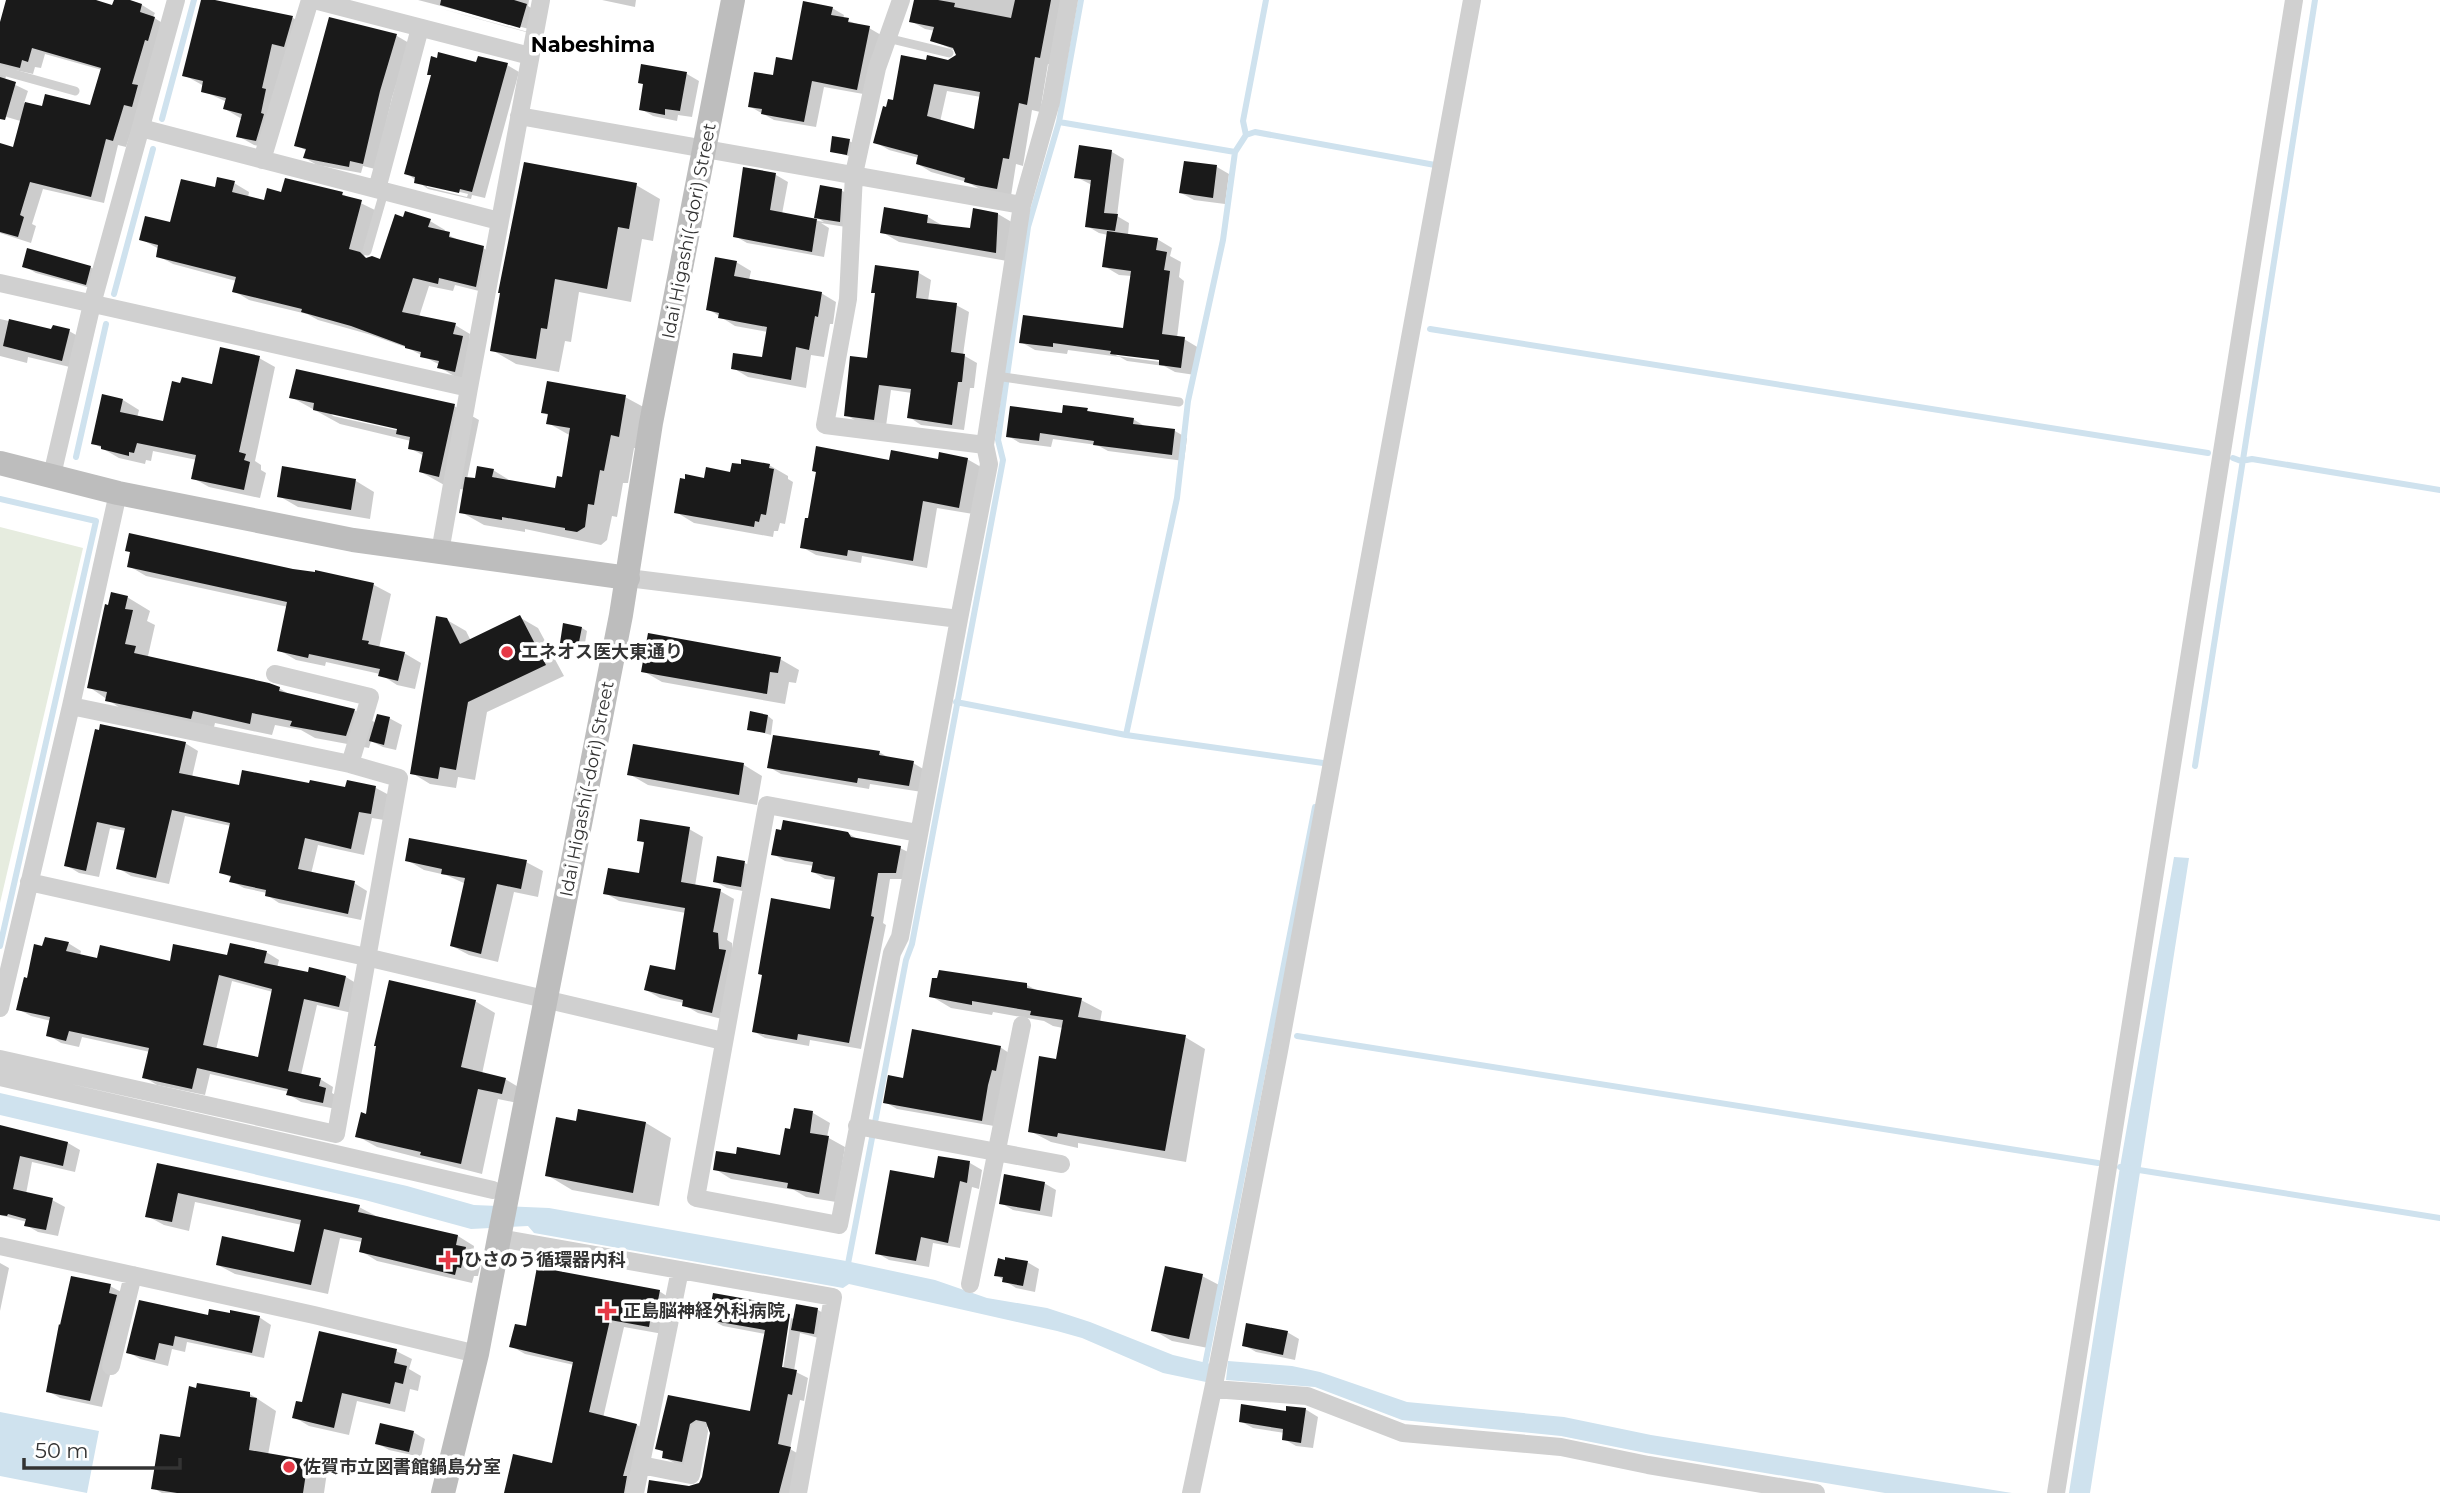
<svg xmlns="http://www.w3.org/2000/svg" width="2440" height="1493" font-family="Montserrat,'Noto Sans JP',sans-serif">
<rect width="100%" height="100%" fill="#fff"/>
<path fill="#e6ecdf" d="M0 527 83 548 0 903Z"/>
<path fill="#cfe2ee" d="M2174 857 2189 858 2090 1493H2069L2120 1167Z
M0 1093 407 1186 474 1205 549 1208 846 1261 935 1280 987 1298 1047 1308 1090 1322 1173 1355 1211 1364 1206 1382 1163 1373 1082 1338 1057 1331 849 1284 843 1288 534 1233 528 1226 471 1229 365 1200 0 1115Z
M1228 1361 1292 1366 1320 1372 1407 1402 1564 1417 1651 1435 2012 1493H1885L1646 1453 1561 1436 1402 1420 1315 1387 1226 1380Z
M0 1412 99 1431 87 1493 0 1476Z"/>
<path fill="#0003" fill-rule="evenodd" d="M6 0H95L114 7 116 0H124L142 5 155 13 153 17 167 26 126 147 118 145 104 203 43 189 32 224 36 226 31 243 0 233V145L71 163 78 138 0 115V29L8 2ZM45 54 102 70 92 107 43 108 24 103 28 91 5 80 7 72 15 70 33 74 35 67 41 68Z
M203 0H212L293 18 309 27 272 149 254 145 238 136 242 119 225 109 227 102 203 91 204 86 184 75Z
M418 0H529L528 6 539 13 533 34 435 7 528 32 529 29Z
M602 0H636L635 7Z
M915 0H1068L1053 65 1048 64 1040 112 1032 110 1023 166 1016 164 1011 196 980 189 967 182 931 172 918 164 919 158 889 150 875 142 894 103 928 62H948L958 56 956 51 932 40 935 31 925 29 911 21ZM947 91 981 97 975 131 940 122Z
M832 8 844 15 843 19 869 28 881 35 869 95 824 87 816 127 774 120 749 106 774 77 794 62Z
M330 19 397 36 409 43 392 98 375 169 363 166 361 173 317 165 305 158 307 151 296 145Z
M478 64 507 65 519 72 485 198 472 195 471 199 428 189 406 173ZM427 184 468 194 467 197 427 187Z
M687 74 699 81 692 117 678 115 677 121 653 116 641 109 645 85Z
M849 141 855 144 852 157 831 151Z
M1112 152 1124 159 1117 216 1129 223 1128 235 1157 239 1172 248 1170 256 1181 262 1179 277 1184 281 1177 338 1184 339 1199 348 1195 375 1175 372 1164 366 1127 361 1120 357 1068 350 1067 354 1035 350 1021 342 1125 330 1132 276 1119 275 1104 266 1108 235 1099 233 1087 226 1092 185 1076 177ZM1113 352 1168 360V363L1117 356Z
M1185 163 1217 167 1229 174 1225 204 1194 200 1181 193Z
M744 169 776 175 788 182 782 214 824 222 816 217 841 190 854 198 852 228 821 223 829 228 824 257 747 243 735 236Z
M286 181 342 194 377 211 364 257 368 259 382 261 430 221 445 230 444 233 465 243 483 248 498 257 491 294 455 285 453 291 429 286 419 317 455 325 470 334 469 341 477 346 470 380 454 376 439 367 440 365 408 348 368 334 318 320 307 314 249 300 234 291 236 281 173 264 158 256 159 249 141 239 172 224 216 190 234 183 249 192 248 198 265 202 283 194Z
M636 185 660 199 653 241 642 239 631 302 579 292 571 342 565 341 559 372 516 364 492 350Z
M998 214 1015 224 1013 262 899 242 882 232 928 217 945 227 971 230Z
M736 262 751 271 749 280 821 293 836 302 833 324H830L824 357 811 355 806 388 748 377 733 368 764 359 768 332 735 326 708 309Z
M24 266 90 267 102 274 98 290 36 273Z
M919 273 931 280 928 301 956 305 969 312 963 355 977 363 974 388H970L964 430 921 425 909 417 912 393 891 390 886 426 858 422 846 415 868 360 876 294 873 292Z
M0 319 53 331H69L85 340 78 369 28 357 27 363 0 356Z
M259 358 275 367 255 461 261 465V470L266 473 260 498 209 487 193 478 197 460 153 451 151 461 146 460 145 464 119 458 93 443 123 400 139 410 137 418 164 423 214 386Z
M291 397 454 406 479 420 467 479 476 480 493 470 514 483 556 490 563 479 571 436 548 423 549 416 543 412 625 397 649 410 642 449 634 448 628 483H623L617 517 612 516 607 540 601 545 525 529V532L484 525 461 512 465 490 446 486 421 472 424 456 410 448 411 441 340 424ZM329 412 406 429 405 432 333 416Z
M1087 410 1095 414 1133 419 1146 427 1175 431 1187 438 1184 461 1108 451 1097 445 1053 439 1051 447 1020 443 1008 436 1064 415Z
M967 459 981 467 973 514 937 508 927 568 862 556 861 563 816 555 802 547 810 520 818 473 891 462Z
M769 465 788 476V479L793 482 785 524 780 523 778 531H774L773 537 694 523 676 512 706 480Z
M356 481 374 492 370 519 298 507 279 496Z
M127 550 293 571 374 585 391 594 379 648 404 653 421 663 415 689 397 685 380 674 326 662 325 666 296 660 279 650 288 607 146 576 129 566 131 553Z
M127 597 150 611 147 621 155 625 148 656 156 660 279 688 292 696 354 710 376 723 389 718 402 725 396 750 383 747 371 741 369 748 315 738 301 730 275 725 272 735 215 723 213 731 129 714 89 687Z
M519 617 538 628 564 676 487 712 475 780 458 777 456 788 430 784 412 773 447 620 466 631 471 641Z
M582 628 587 631 584 649 561 643Z
M780 659 799 670 796 683 789 682 785 704 662 682 643 671Z
M768 716 773 720 771 735 749 729Z
M97 732 185 743 198 751 192 777 240 787 346 789 348 782 376 788 389 795 384 820 372 818 364 855 318 845 311 874 354 883 367 891 361 920 279 903 267 895V893L244 888 231 881 232 878 221 872 231 826 185 816 169 884 131 876 118 868 126 831 110 828 99 877 79 873 66 865Z
M879 752 891 759 913 763 925 770 922 792 870 784 869 789 781 774 769 767Z
M744 765 762 776 757 805 648 785 629 774Z
M689 829 703 837 695 886 720 891 734 899 727 940 732 943V955L726 1020 698 1013 684 1005V1003L660 998 646 990 677 973 686 913 619 901 605 893 641 875 646 844 639 840Z
M848 833 860 841 900 848 912 854 908 879H890L883 923 886 925 861 1049 810 1040 809 1046 765 1038 753 1031 831 911 836 880 825 879 813 872 814 866 785 861 773 854Z
M407 860 526 862 543 871 538 897 514 892 498 962 469 955 452 946 466 884 446 875 424 870Z
M745 863 757 870 753 893 727 888 714 881Z
M68 943 81 951 80 956 99 960 171 963 266 952 279 960 277 968 310 975 346 977 359 985 352 1013 317 1005 301 1075 320 1079 333 1087 332 1093 339 1097 336 1109 301 1102 288 1094 289 1092 210 1074 205 1095 157 1085 144 1077 150 1052 82 1037 79 1047 61 1043 48 1035 51 1021 31 1016 18 1009 28 980 44 948ZM232 981 273 992 259 1059 216 1050Z
M1027 985 1040 992 1081 1000 1102 1011 1100 1022 1185 1037 1205 1049 1186 1162 1078 1143V1148L1051 1142 1030 1131 1057 1061 1063 1028 1053 1026 1044 1021 993 1012 992 1015 951 1008 931 996Z
M475 1001 495 1013 482 1074 505 1079 525 1091 522 1104 498 1099 482 1174 377 1147 357 1136Z
M1000 1047 1012 1055 994 1126 897 1109 885 1102 905 1080Z
M795 1110 813 1113 830 1123 827 1137 845 1147 836 1202 806 1197 794 1190 731 1179 715 1169 781 1157 791 1131Z
M578 1123H646L671 1138 659 1206 572 1190 547 1175Z
M0 1127 68 1143 80 1150 75 1172 32 1162 26 1194 52 1200 65 1207 58 1236 38 1232 26 1225 27 1222 0 1215Z
M940 1158 970 1163 982 1170 979 1189 972 1187 960 1248 933 1243 929 1267 889 1260 877 1253 936 1180Z
M158 1165 359 1207 376 1216 458 1236 474 1246 473 1253 482 1259 478 1276H474L472 1283 377 1261 361 1251 363 1242 340 1238 328 1294 235 1274 218 1265 296 1254 302 1225 195 1202 189 1231 164 1225 147 1216Z
M1044 1183 1056 1190 1052 1217 1013 1210 1001 1203Z
M1027 1262 1039 1269 1035 1292 1016 1288 996 1275Z
M0 1263 9 1268 0 1311Z
M1202 1276 1221 1286 1208 1348 1172 1341 1153 1330Z
M110 1286 123 1293 128 1303 102 1407 60 1398 48 1391Z
M659 1291 673 1300 663 1334 624 1327 603 1418 637 1425 651 1433 639 1493H504L553 1465 574 1365 525 1354 511 1346 527 1328Z
M758 1302 770 1309 769 1313 795 1319 797 1306 818 1310 830 1317 826 1340 800 1333 794 1371 808 1378 804 1401 800 1400 790 1449 802 1456 793 1493H648L690 1488 700 1484 704 1478 712 1433 709 1426 702 1431 694 1467 676 1464 664 1457 665 1453 657 1448 670 1397 751 1413 766 1334 723 1326 710 1319ZM788 1318H791L782 1376 779 1375Z
M209 1317H259L271 1325 264 1358 187 1342 185 1352 172 1349 168 1366 140 1359 128 1352Z
M1287 1332 1299 1339 1295 1360 1256 1352 1244 1345Z
M396 1351 412 1359 409 1369 421 1376 418 1391 410 1389 405 1412 357 1401 349 1435 309 1426 294 1417 304 1404Z
M250 1394 276 1411 268 1455 308 1462 327 1472 324 1493H162L153 1488 182 1439Z
M1305 1409 1318 1417 1313 1448 1296 1446 1284 1439 1285 1433 1253 1428 1240 1421Z
M413 1432 425 1439 421 1457 389 1450 377 1443Z"/>
<g fill="none" stroke-linecap="round" stroke-linejoin="round">
<path stroke="#cfe2ee" stroke-width="6" d="M162 119 194 0
M1059 122 1235 152 1246 135 1255 132 1435 165
M1246 135 1243 121 1266 0
M114 294 153 149
M1430 329 2208 453
M76 457 106 324
M2233 458 2241 461 2252 459 2440 490
M0 499 96 521 0 946
M956 702 1126 735 1323 763
M1126 735 1177 498 1188 401 1223 240 1235 152
M2195 766 2315 0
M1297 1036 2098 1163
M2120 1167 2440 1218
M847 1269 906 960 912 944 1003 460 998 440 1028 227 1059 122 1081 0
M1204 1370 1315 807"/>
</g>
<path fill="#1a1a1a" fill-rule="evenodd" d="M6 0H96L112 5 114 0H130L142 4 140 12 155 17 148 41 145 40 132 84 138 85 132 107 124 105 113 141 106 139 91 197 30 182 20 215 24 217 18 237 0 232V143L13 147 25 102 42 106 45 94 90 105 101 68 32 48 28 62 22 60 20 68 0 63V22Z
M201 0H215L293 16 284 47 272 44 262 88 266 89 261 113 264 114 256 141 236 137 242 114 223 109 226 98 201 92 203 81 182 76Z
M441 0H514L527 4 520 28 440 5Z
M914 0H938L955 3 954 7 1011 18 1015 0H1051L1040 58 1035 57 1027 105 1019 103 1009 159 1003 158 997 189 976 185 964 182 965 178 916 164 918 155 873 143 883 106 886 107 888 99 893 100 901 55 926 60 927 55 948 60 956 55 953 48 930 41 934 27 909 22ZM934 84 980 92 974 129 927 116Z
M803 1 833 7 831 15 849 18 848 22 870 26 857 90 812 81 804 122 761 114 762 109 748 107 754 72 773 75 776 57 792 60Z
M329 17 397 34 380 91 363 164 350 161 349 167 303 158 306 149 294 146Z
M438 52 476 62 478 56 508 63 472 192 460 189 459 193 414 183 415 177 404 174 431 75H427L431 56 437 58Z
M641 64 687 72 680 111 665 109V115L639 110 643 84 638 83Z
M0 77 16 82 5 120 0 119Z
M832 136 850 139 847 155 830 152Z
M1079 145 1112 150 1104 213 1118 214 1115 231 1085 227 1091 180 1074 178Z
M1184 161 1217 165 1213 198 1179 193Z
M524 162 637 183 629 229 618 227 607 289 555 279 547 329 541 328 536 359 490 351 500 293H498Z
M743 167 776 173 770 210 817 219 812 252 733 237Z
M217 177 235 181 232 192 264 200 267 188 281 192 285 178 343 192 342 195 362 200 349 249 360 252 366 258 372 256 380 259 395 214 403 217 405 211 431 219 428 227 450 232 449 237 484 246 476 287 439 278 438 284 413 278 402 312 456 323 453 334 463 336 455 372 437 368 439 361 420 357 421 352 405 348V346L351 326 301 312 302 309 232 292 236 277 156 257 158 245 139 240 145 216 170 222 181 179 215 187Z
M820 185 842 189 840 222 814 218Z
M884 207 928 215 927 223 970 228 973 208 998 213 996 253 880 233Z
M1107 231 1158 238 1156 250 1167 252 1164 270 1170 271 1162 334 1185 337 1181 368 1159 365V360L1110 354 1111 351 1053 343V347L1019 343 1023 315 1123 328 1131 271 1102 267Z
M27 248 91 266 86 285 22 267Z
M715 257 737 261 734 276 822 292 818 317 815 316 809 350 796 347 791 380 731 369 733 353 762 357 767 327 718 318 719 313 706 310Z
M875 265 919 271 916 298 957 303 951 352 965 354 962 382H958L952 425 907 418 911 389 879 385 874 420 844 416 850 356 867 358 875 293H871Z
M9 319 51 329 53 325 70 329 62 361 3 346Z
M220 347 260 356 239 452 246 454 244 460 250 462 244 490 191 479 196 455 137 443 134 453 129 452V456L101 449V446L91 444 102 394 123 399 120 412 163 421 172 381 180 383 182 377 212 384Z
M296 369 455 404 439 477 419 472 423 452 408 449 410 437 396 434 397 429 313 410 314 403 289 398Z
M547 381 626 395 619 437 611 435 604 471 600 470 594 505 588 504 585 527 577 532 565 530V528L502 517V520L459 513 465 477 475 478 477 466 494 469 492 477 555 488 557 476 562 477 570 428 546 424 548 414 541 413Z
M1063 405 1088 408 1087 411 1134 418 1133 424 1175 429 1172 455 1093 445 1094 441 1040 433 1039 441 1006 437 1010 406 1062 413Z
M816 446 889 460 891 450 938 459 939 452 968 458 959 508 923 501 913 561 848 550 847 556 800 548 805 518H808L816 472 812 471Z
M741 459 770 464 769 468 774 469 766 515 761 514 759 522 755 521 754 527 674 513 680 478 685 479V474L704 478 706 467 730 472 732 463 741 464Z
M282 466 356 479 351 510 277 497Z
M129 533 293 569 315 572V570L374 583 362 640 369 641 368 644 405 652 398 681 378 676 380 669 309 654 308 658 277 651 287 602 127 567 130 552 125 551Z
M111 592 128 596 125 609 133 610 125 644 136 646 134 653 269 683 280 687 279 691 355 709 346 736 290 726 292 721 252 713 250 724 193 711 191 719 105 701 107 692 87 688 105 604 108 605Z
M520 615 546 665 468 702 456 770 440 767 438 779 410 774 436 616 447 618 460 644Z
M563 623 582 627 578 647 560 643Z
M648 633 781 657 778 673 770 672 767 694 641 672Z
M750 711 768 715 765 733 747 730Z
M377 714 390 717 384 745 369 741Z
M100 724 186 742 179 773 239 785 242 770 309 783 310 780 345 787 347 780 376 786 371 814 359 812 351 849 305 838 298 869 355 881 348 914 265 896 266 890 229 882 231 876 219 873 230 823 172 810 156 878 116 869 125 828 97 822 86 871 64 866 95 729 99 730Z
M773 735 880 751 879 755 914 761 909 786 858 778 857 783 767 768Z
M633 744 744 763 739 795 627 775Z
M640 819 690 827 681 882 721 889 713 932 718 933 719 949 726 950 712 1013 682 1006 683 1000 644 990 650 965 675 970 685 908 603 894 608 868 639 873 644 842 637 841Z
M783 820 848 832 851 837 901 846 896 873H878L871 916 874 917 849 1043 798 1034 797 1040 752 1032 762 975 758 974 771 898 830 909 835 877 811 872 813 862 771 855 776 829 781 830Z
M409 838 527 860 521 889 497 884 481 954 450 946 465 878 441 874 442 869 405 861Z
M717 856 745 861 741 887 713 882Z
M45 937 69 942 66 951 97 958 100 945 170 961 173 944 227 955 230 943 267 951 264 963 308 972 309 967 346 976 339 1007 304 999 288 1071 321 1078 319 1086 326 1088 323 1103 286 1095 288 1089 197 1068 192 1089 142 1078 149 1048 69 1031 66 1041 46 1036 50 1017 16 1010 24 977 27 978 34 944 42 946ZM219 975 272 989 258 1057 203 1045Z
M939 970 1027 983V988L1082 998 1078 1017 1186 1035 1165 1151 1058 1133 1057 1137 1028 1132 1039 1056 1056 1059 1063 1020 1030 1015 1031 1011 972 1001V1005L929 997 932 978H937Z
M389 980 476 1000 461 1067 506 1078 502 1094 478 1089 461 1164 420 1155 421 1152 355 1137 361 1112 366 1114 376 1046H374Z
M912 1029 1001 1046 996 1071 992 1070 988 1085 982 1121 883 1103 888 1075 903 1078Z
M794 1108 813 1111 810 1133 829 1136 819 1194 787 1188 788 1183 713 1170 716 1151 736 1154 737 1147 780 1155 785 1128 790 1129Z
M578 1109 646 1122 633 1193 545 1176 556 1117 576 1121Z
M0 1125 68 1142 63 1166 20 1156 13 1189 53 1198 46 1230 24 1226 26 1219 8 1214 7 1216 0 1215Z
M938 1156 970 1161 967 1183 960 1181 948 1243 921 1237 916 1261 875 1254 890 1170 934 1178Z
M157 1163 360 1205 358 1212 458 1235 456 1245 466 1247 461 1268 457 1267 455 1275 359 1252 362 1238 324 1229 311 1285 216 1265 222 1236 294 1252 301 1220 178 1193 172 1222 145 1217Z
M1004 1174 1045 1182 1040 1211 999 1204Z
M1005 1257 1028 1261 1023 1286 1002 1282 1003 1277 994 1276 998 1258 1005 1260Z
M1165 1266 1203 1274 1189 1339 1151 1331Z
M537 1267 660 1290 656 1311 652 1310 649 1327 610 1320 589 1412 637 1424 623 1476H627L624 1493H504L513 1454 552 1463 573 1362 509 1347 515 1324 526 1326Z
M71 1276 111 1284 109 1293 117 1295 90 1401 46 1392 59 1324 60 1325Z
M713 1293 758 1301 757 1309 790 1314 782 1367 797 1370 792 1395 788 1394 778 1444 791 1447 779 1493H647L649 1480 689 1486 699 1483 702 1477 710 1433 706 1422 696 1420 690 1424 682 1462 662 1458 663 1451 655 1449 668 1395 750 1411 765 1330 708 1320Z
M139 1300 208 1315 209 1309 230 1313V1310L260 1316 252 1353 175 1336 173 1346 159 1343 155 1360 126 1353Z
M796 1304 818 1308 814 1334 791 1330Z
M1246 1323 1288 1331 1283 1355 1242 1346Z
M319 1331 397 1349 394 1363 407 1366 403 1384 395 1382 390 1404 342 1393 334 1428 292 1418 296 1401 302 1402Z
M197 1383 250 1392V1397L257 1398 249 1450 308 1460 303 1493H177L151 1489 160 1434 180 1437 189 1386 196 1388Z
M1241 1404 1286 1411V1406L1306 1408 1301 1443 1282 1440 1283 1429 1239 1422Z
M380 1423 414 1431 409 1452 375 1444Z"/>
<g fill="none" stroke-linecap="round" stroke-linejoin="round">
<path stroke="#d0d0d0" stroke-width="9" d="M887 38 949 53
M0 70 75 91
M367 251 384 192
M996 376 1179 402"/>
<path stroke="#d0d0d0" stroke-width="18" d="M314 0 530 56
M901 0 877 68 854 174 848 299 825 425 985 445
M519 116 1022 205
M141 128 499 221
M262 160 310 0
M377 189 420 28
M0 283 469 388
M52 475 92 304 176 0
M440 552 469 388 541 0
M628 578 959 619 989 464 985 445 1022 205 1051 102 1069 0
M275 674 370 697 350 764
M918 833 767 805 696 1198 839 1225 892 953 900 937 959 619
M29 882 366 957 723 1041
M0 1008 71 706 118 493
M0 1059 336 1134 399 778 350 764 71 706
M0 1077 493 1190
M857 1126 1061 1164
M499 1238 833 1297 798 1493
M0 1246 314 1315 477 1354
M970 1284 1022 1025
M111 1366 133 1275
M1214 1389 1307 1396 1403 1433 1561 1447 1648 1465 1816 1493
M641 1465 691 1475 699 1431
M635 1493 680 1270
M1191 1493 1215 1380 1279 1051 1472 0
M2056 1493 2294 0"/>
<path stroke="#bdbdbd" stroke-width="24" d="M0 463 118 493 353 540 628 578
M443 1493 477 1354 499 1238 621 615 651 423 733 0"/>
</g>
<g fill="#e63946" stroke="#fff" stroke-width="2.5">
<circle cx="507" cy="652" r="7"/>
<path d="M444.5 1249.5h7v7h7v7h-7v7h-7v-7h-7v-7h7z"/>
<path d="M603.5 1300.5h7v7h7v7h-7v7h-7v-7h-7v-7h7z"/>
<circle cx="289" cy="1467" r="7"/>
</g>
<g text-anchor="middle" dominant-baseline="central" stroke-width="7" stroke-linejoin="round" paint-order="stroke">
<g font-size="18" fill="#333" stroke="#fff">
<text transform="translate(689 231) rotate(-79)">Idai Higashi(-dori) Street</text>
<text transform="translate(587 789) rotate(-79)">Idai Higashi(-dori) Street</text>
</g>
<g font-size="18" font-weight="bold" fill="#333" stroke="#fff" text-anchor="start">
<text x="521" y="652">エネオス医大東通り</text>
<text x="464" y="1260">ひさのう循環器内科</text>
<text x="623" y="1311">正島脳神経外科病院</text>
<text x="303" y="1467">佐賀市立図書館鍋島分室</text>
</g>
<g font-size="21" font-weight="bold" fill="#000" stroke="#fff">
<text x="593" y="44">Nabeshima</text>
</g>
</g>
<path d="M24 1458v10h156v-10" fill="none" stroke="#333333" stroke-width="3.5"/>
<text x="35" y="1458" font-size="21" fill="#333333" stroke="#ffffff" stroke-width="5" paint-order="stroke">50 m</text>
</svg>
